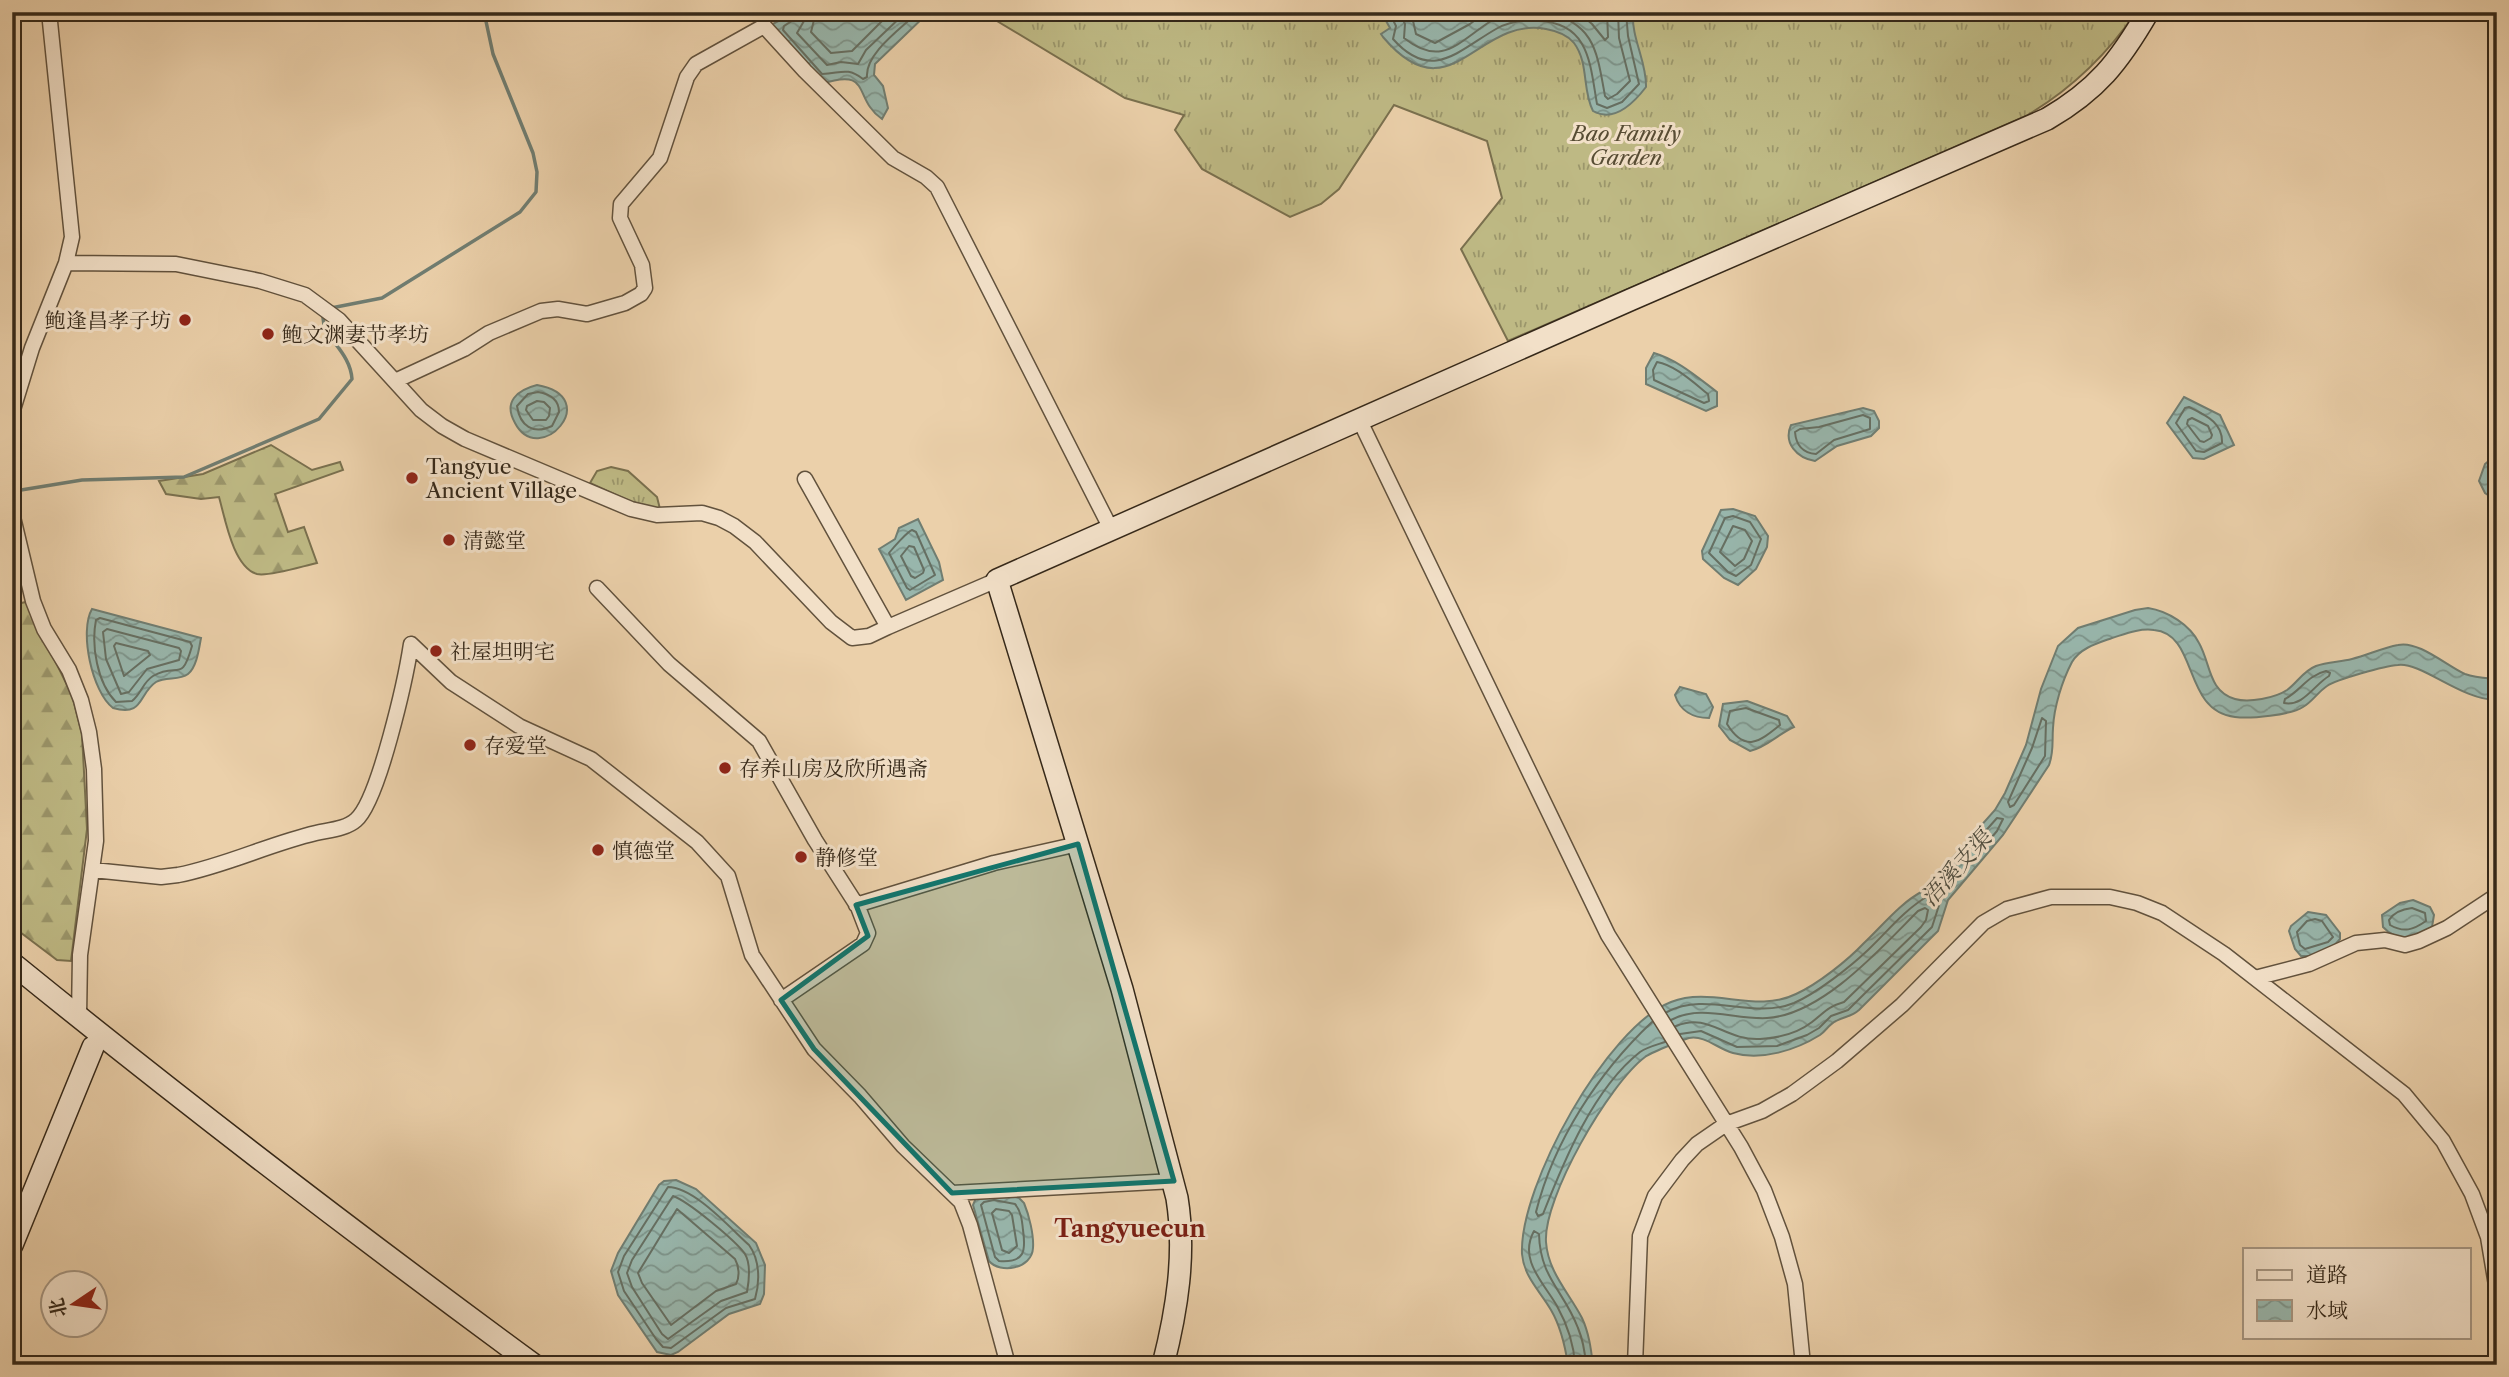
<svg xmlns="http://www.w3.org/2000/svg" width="2509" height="1377" font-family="'Libre Caslon Text','Noto Serif SC',serif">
<defs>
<pattern id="grass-tufts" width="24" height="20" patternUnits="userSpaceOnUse" patternTransform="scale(1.75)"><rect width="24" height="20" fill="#beb984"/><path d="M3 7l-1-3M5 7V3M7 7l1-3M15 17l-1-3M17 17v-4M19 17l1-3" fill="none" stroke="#9b966b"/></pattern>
<pattern id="forest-firs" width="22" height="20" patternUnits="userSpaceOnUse" patternTransform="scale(1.75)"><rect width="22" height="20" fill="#beb984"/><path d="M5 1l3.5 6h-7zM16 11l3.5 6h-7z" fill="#9b966b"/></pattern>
<pattern id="water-waves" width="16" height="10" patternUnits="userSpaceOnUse" patternTransform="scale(1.75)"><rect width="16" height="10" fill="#98b6ac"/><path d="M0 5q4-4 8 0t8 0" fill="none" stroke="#7d948b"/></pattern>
</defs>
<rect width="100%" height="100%" fill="#ebd0aa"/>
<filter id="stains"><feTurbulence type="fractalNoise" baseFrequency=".00286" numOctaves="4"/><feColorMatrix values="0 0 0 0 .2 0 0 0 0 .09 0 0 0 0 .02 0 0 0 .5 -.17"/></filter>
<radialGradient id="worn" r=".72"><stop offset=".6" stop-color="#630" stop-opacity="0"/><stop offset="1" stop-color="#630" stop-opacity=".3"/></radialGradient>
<path fill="url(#grass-tufts)" stroke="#7a704e" stroke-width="2" d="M982 12H2136C2107 55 2070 90 2026 116L1508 341 1461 249 1502 198 1487 141 1394 105 1339 189 1321 204 1290 217 1202 169 1175 130 1184 115 1125 98Z
M611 467 628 471 657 497 660 509 638 505 590 483 597 471Z"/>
<path fill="url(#forest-firs)" stroke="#7a704e" stroke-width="2" d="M271 445 312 470 340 462 343 470 275 494 288 532 304 527 317 563C303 566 269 577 257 574 233 567 225 518 219 497L201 499 166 494 159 481 203 474Z
M26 602 72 695 82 734 87 829 71 961 57 960 12 926V605Z"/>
<path fill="url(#water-waves)" stroke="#707d71" stroke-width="2" d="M795 12H929L875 64 874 75 883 86 888 108 882 119C852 98 873 67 821 84L769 26Z
M1381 12H1633C1631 38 1647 62 1646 87 1633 104 1614 123 1593 111 1582 90 1589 63 1574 43 1567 34 1557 31 1546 29 1476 16 1451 117 1383 37L1381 34 1390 28Z
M1654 353C1678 360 1697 377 1717 392V406L1706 411 1646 384V368Z
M537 385C605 397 539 469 515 423 503 402 517 390 537 385Z
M2184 397 2220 415 2234 445 2204 459 2193 458 2167 423Z
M1863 408 1874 411 1879 421V428L1871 436 1837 446 1815 461C1797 458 1783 443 1791 425Z
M2497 454V501L2485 493 2479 481 2485 464Z
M1733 509 1755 516 1768 536 1767 547 1756 569 1738 585 1724 578 1703 559 1702 551 1721 510Z
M918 519 939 562 943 580 906 600 879 549 895 539 899 528Z
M2148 608C2168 611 2190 625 2199 643 2211 664 2208 691 2235 699 2249 703 2275 698 2287 690 2297 683 2303 671 2316 666 2327 662 2340 662 2352 659 2368 655 2382 648 2398 645 2418 640 2447 666 2465 674 2476 678 2486 678 2497 679V700C2461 700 2422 662 2398 665 2385 666 2337 679 2327 686 2318 692 2312 702 2303 707 2291 715 2250 719 2235 717 2182 711 2199 634 2154 630 2139 628 2125 634 2112 638 2098 643 2080 648 2072 662 2062 681 2054 707 2053 728 2052 741 2054 752 2049 765L2003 835 1948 900 1938 931 1859 1010C1851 1017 1845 1016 1836 1021 1829 1024 1826 1031 1820 1035 1796 1050 1762 1061 1733 1053 1718 1049 1705 1035 1689 1038 1682 1040 1650 1053 1645 1057 1609 1084 1543 1198 1546 1242 1548 1272 1569 1293 1582 1318 1589 1333 1591 1349 1593 1365H1568C1565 1345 1561 1327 1551 1310 1540 1291 1524 1277 1522 1254 1519 1186 1607 1027 1671 1002 1712 986 1756 1014 1796 994 1818 984 1848 960 1864 943 1883 925 1900 903 1923 891L1995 810 2005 793 2026 745 2041 689 2058 646 2078 628 2135 610Z
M92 609 201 638C199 648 197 667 188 674 179 681 166 676 156 682 138 694 144 717 113 708 92 692 79 631 92 609Z
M1680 687 1706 694 1713 707 1709 718C1693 718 1680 711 1675 695Z
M1747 701 1787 716 1794 727C1778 734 1767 747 1750 751L1730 740 1719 726 1723 704Z
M2413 900 2430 907 2434 915 2432 927C2415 937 2399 944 2383 927L2382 915 2400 903Z
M2308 912 2326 915 2340 933V939L2332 948 2313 956H2301L2295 949 2289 931 2291 926Z
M676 1180 696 1189 756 1243 765 1265 764 1294 760 1304 729 1314 678 1352 671 1355 657 1352 618 1295 611 1271 618 1253 659 1185 664 1181Z
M1005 1194 1019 1198 1024 1203C1029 1215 1034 1235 1033 1248 1032 1269 1000 1274 989 1261L973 1205 976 1198Z"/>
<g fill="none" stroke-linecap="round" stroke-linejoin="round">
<path stroke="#666f62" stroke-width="2" d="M796 12 795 19 784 26 783 30 822 74C840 74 846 66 863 79L867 77C865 53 902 28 918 12
M805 12 804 21 797 33 827 65 841 62 858 64 866 50 906 12
M816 12 811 32 831 53 852 51 891 12
M1389 12 1396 26 1393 39C1432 83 1459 50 1496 29 1508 22 1525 20 1539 21 1590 23 1590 65 1597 104L1607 108 1622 102 1639 84 1628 36 1626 12
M1399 12 1405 24 1404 38C1442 68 1458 42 1491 21 1503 15 1516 14 1529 12
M1411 12 1416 34 1435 43 1470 24 1486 12
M1544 12C1595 22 1597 52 1605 96L1608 99 1617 94 1630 81 1619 38 1618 12
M1578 12 1592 24 1605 40 1608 37 1607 12
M1657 362C1675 365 1694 383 1708 394L1709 401 1704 403 1654 380 1653 370Z
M538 392C550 394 559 399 559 412L552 426C533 435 520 426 517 406L528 394Z
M537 401 544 402 550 408 549 416 546 420H533L526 410 527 406Z
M2189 407C2205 415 2223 422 2222 443L2204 452 2196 451 2176 423 2185 408Z
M1863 415 1870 418V429L1834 440 1816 454C1803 453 1796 445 1795 432L1800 429 1819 427Z
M2192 418 2208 426 2212 435 2211 438 2204 442 2200 441 2187 424 2188 420Z
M1733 516 1750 522 1761 539 1751 565 1736 576 1728 572 1709 553 1725 518Z
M1733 526 1745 530 1752 541 1744 559 1735 566 1720 552Z
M912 530 916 532 935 575 910 590 907 588 889 553C893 548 907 532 912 530Z
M909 546 914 547 924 570 923 573 915 578 911 576 901 556Z
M100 618 190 642 192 646C181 685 178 661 153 676 143 682 141 694 132 701L116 702C97 683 91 645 96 620Z
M107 629 179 648 181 651 179 660 147 669 129 692 121 694 106 659 103 632Z
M116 643 148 651 150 655 124 676 114 646Z
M2326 671 2330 673 2329 676C2314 685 2303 707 2284 703L2285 699C2300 691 2308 675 2326 671Z
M1746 708 1779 720 1780 725C1759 742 1745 753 1727 724L1730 711Z
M2042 718 2046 721 2045 756 2014 805 2010 807 2008 802 2032 748Z
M2412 908 2425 913 2426 921C2413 930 2404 933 2390 925L2389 920C2394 912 2403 909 2412 908Z
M2315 919 2322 921 2333 937 2328 942 2305 949 2300 945 2297 932 2307 921Z
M1667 1012C1707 991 1752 1020 1794 1003 1817 993 1850 967 1868 950 1888 931 1904 910 1928 896L1997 818 2003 819 1997 831 1942 896 1932 927 1848 1010 1831 1016 1819 1028 1807 1035 1777 1046 1737 1047 1701 1031 1680 1034
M1671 1020C1701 1004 1735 1020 1767 1018 1822 1015 1881 948 1918 911L1925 908 1928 910 1926 920 1921 927 1844 1002C1827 1007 1825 1012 1812 1022 1798 1033 1778 1038 1760 1039 1725 1041 1709 1012 1676 1026
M1652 1022C1599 1072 1554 1140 1536 1212L1538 1216 1543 1214C1564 1161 1593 1089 1640 1052 1647 1047 1656 1045 1665 1042
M668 1187C694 1187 730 1228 749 1245 760 1260 760 1282 755 1299L726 1308 671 1348 663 1347 656 1339 624 1291 618 1272 624 1256Z
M673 1196C688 1201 736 1241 745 1254 751 1264 749 1281 747 1292L721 1301 668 1339 662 1334 632 1287 627 1273 632 1260Z
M994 1200 1015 1204C1021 1211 1022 1220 1023 1230 1026 1251 1025 1263 999 1261L995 1257 981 1205 984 1202Z
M677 1209 735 1259C739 1266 740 1277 736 1284L716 1291 671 1325 642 1283 638 1273Z
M996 1209 1009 1211 1012 1215 1017 1246 1009 1253 1002 1250 992 1213Z
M1575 1365C1574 1344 1567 1324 1557 1306 1544 1283 1518 1260 1534 1231L1539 1234C1540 1278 1564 1291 1578 1328 1583 1340 1585 1352 1586 1365"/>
<path stroke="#707d71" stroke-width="3.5" d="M331 308 382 298 520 212 536 192 537 172 533 153 493 54 484 12
M21 490 82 480 184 477 319 419 352 379C350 350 321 337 323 315"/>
<g stroke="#62523d" stroke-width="17">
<path id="street" d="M66 263 176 264 260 281 305 295 339 320 421 410 442 426 465 439 631 509 657 515 702 513 719 518 734 526 755 542 831 622 852 638 869 636 888 627
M395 381 464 349 489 333 541 311 558 309 587 314 625 303 641 294 645 288 642 265 620 218 621 204 660 158 687 77 696 64 764 26 805 71 893 158 926 177 937 187 1111 529
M12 413 32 348 66 263 72 237 49 12
M1359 419 1608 935 1741 1147 1764 1190 1782 1237 1795 1284 1803 1365
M805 479 888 627 997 580
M12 513 33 601 44 629 69 670 81 700 89 732 94 769 96 841 80 955 79 1017
M597 588 669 664 759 741 815 840 858 907 868 933 863 944 781 1000
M411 644 451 682 519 726 591 759 697 842 728 876 752 955 814 1049 860 1096 903 1146 961 1202 970 1225 1008 1365
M93 870 161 877 178 875C225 866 269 844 316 833 329 830 346 829 356 820 379 800 406 677 411 644
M856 905 994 863 1078 844
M2255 978 2309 964 2356 943 2385 940 2405 945 2419 941 2447 928 2497 895
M952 1193 1174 1181
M1635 1365 1640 1236 1655 1196 1682 1160 1697 1144 1726 1124 1762 1111 1792 1094 1837 1061 1902 1005 1983 923 2007 909 2051 897H2110L2137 903 2162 913 2224 954 2404 1094 2443 1141 2472 1194 2488 1237 2497 1291"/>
</g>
<g stroke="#352819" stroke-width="24">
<path id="secondary" d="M12 963C183 1102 357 1235 534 1365
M12 1245 93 1047
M1163 1365C1177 1310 1186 1254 1177 1198L1122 989 997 580 1630 300 2047 119C2097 90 2119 62 2148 12"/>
</g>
<use href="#street" stroke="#f2e0c8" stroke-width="14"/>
<use href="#secondary" stroke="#f2e0c8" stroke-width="21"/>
</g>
<path fill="#0f766e" fill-opacity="0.2" stroke="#0f766e" stroke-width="5" stroke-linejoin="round" d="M1078 844 1174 1181 952 1193 814 1049 781 1000 868 936 856 905Z"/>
<g fill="#8f2418" stroke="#f2e0c8" stroke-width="2.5">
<circle cx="185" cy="320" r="7"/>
<circle cx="268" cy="334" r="7"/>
<circle cx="412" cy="478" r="7"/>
<circle cx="449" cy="540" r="7"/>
<circle cx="436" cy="651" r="7"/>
<circle cx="470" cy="745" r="7"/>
<circle cx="725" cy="768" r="7"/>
<circle cx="598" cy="850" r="7"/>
<circle cx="801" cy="857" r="7"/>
</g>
<g text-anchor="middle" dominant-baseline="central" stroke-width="6" stroke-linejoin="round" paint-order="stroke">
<g font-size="21" font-style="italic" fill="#574c34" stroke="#f2e0c8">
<text x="1626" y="133">Bao Family<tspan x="1626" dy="24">Garden</tspan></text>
</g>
<g font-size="21" fill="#352819" stroke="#f2e0c8" text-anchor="start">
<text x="171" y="320" text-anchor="end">鲍逢昌孝子坊</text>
<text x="282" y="334">鲍文渊妻节孝坊</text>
<text x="426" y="466">Tangyue<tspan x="426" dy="24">Ancient Village</tspan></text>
<text x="463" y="540">清懿堂</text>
<text x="450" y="651">社屋坦明宅</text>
<text x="484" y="745">存爱堂</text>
<text x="739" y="768">存养山房及欣所遇斋</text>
<text x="612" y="850">慎德堂</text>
<text x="815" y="857">静修堂</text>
</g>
<g font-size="23" font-style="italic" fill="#4e4c3e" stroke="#f2e0c8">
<text transform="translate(1956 868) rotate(-48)">浯溪支渠</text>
</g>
<g font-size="24" font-weight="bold" fill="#7a1f14" stroke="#f2e0c8">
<text x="1130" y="1228">Tangyuecun</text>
</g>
</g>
<rect width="2509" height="1377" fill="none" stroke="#ebd0aa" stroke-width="42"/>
<rect x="14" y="14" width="2481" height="1349" fill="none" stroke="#352819" stroke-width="3.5"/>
<rect x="21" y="21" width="2467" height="1335" fill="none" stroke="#352819" stroke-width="2"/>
<rect x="2243" y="1248" width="228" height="91" fill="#f2e0c8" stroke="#a69682" stroke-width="2"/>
<rect x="2257" y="1270" width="35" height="10" fill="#f2e0c8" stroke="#a69682" stroke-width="2"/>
<text x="2306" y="1282" font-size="21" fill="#352819">道路</text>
<rect x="2257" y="1300" width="35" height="21" fill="url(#water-waves)" stroke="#a69682" stroke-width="2"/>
<text x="2306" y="1318" font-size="21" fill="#352819">水域</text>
<g transform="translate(74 1304) rotate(257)"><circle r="33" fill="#f2e0c8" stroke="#a69682" stroke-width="2"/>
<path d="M0-5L12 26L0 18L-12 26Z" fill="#8f2418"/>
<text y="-10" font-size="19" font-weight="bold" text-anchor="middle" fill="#352819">北</text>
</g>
<rect width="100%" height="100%" filter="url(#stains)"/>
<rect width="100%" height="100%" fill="url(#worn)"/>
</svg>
